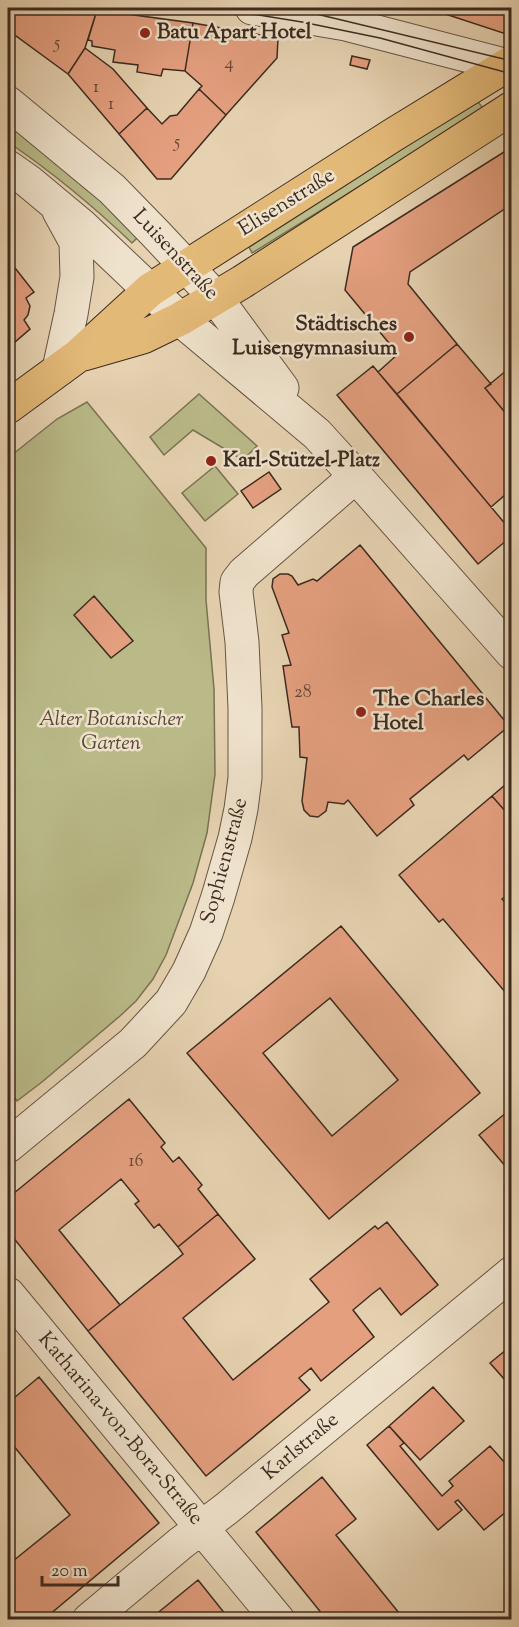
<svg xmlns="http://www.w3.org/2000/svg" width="519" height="1627" font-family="'Sorts Mill Goudy',serif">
<rect width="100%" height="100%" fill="#e6d2b1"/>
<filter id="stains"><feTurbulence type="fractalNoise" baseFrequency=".00333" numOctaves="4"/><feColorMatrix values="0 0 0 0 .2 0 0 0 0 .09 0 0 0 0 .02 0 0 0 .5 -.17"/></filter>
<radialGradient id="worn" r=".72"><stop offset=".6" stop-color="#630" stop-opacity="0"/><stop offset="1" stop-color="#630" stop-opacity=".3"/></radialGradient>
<path fill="#b9ba88" stroke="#7a7254" stroke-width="1.5" d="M477 101 484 109 252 253 249 247Z
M12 122 140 235 132 243C93 206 52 172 8 142V123Z
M199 394 257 446 243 460 193 430 164 455 150 437Z
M87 402 206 548V600L214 689 215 774 207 833 193 883 166 955 153 979 136 1001 120 1016 42 1082 17 1101 8 1088V458L57 419Z
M215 466 238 494 205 521 182 493Z"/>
<path fill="#e49f7f" stroke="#3c2b20" stroke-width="1.5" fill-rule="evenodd" d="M11 8H78L97 10 85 48 68 74 8 30V16Z
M427 8H512V27L503 33Z
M97 10 193 23 185 71 163 69 161 76 137 72 138 65 113 62 115 50 92 46V41L88 40Z
M193 23 278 38 277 58 226 115 199 89 202 86 185 71Z
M85 48 113 69 147 108 119 134 68 74Z
M352 56 370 60 367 69 350 65Z
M199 89 226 115 171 179H157L119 134 147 108 162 124 170 116 177 115Z
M512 147V204L410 272 408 284 457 344 397 394 378 372 398 354 345 290 353 247Z
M8 259 34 292 26 298 30 306 28 315 24 320 30 329 8 348Z
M457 344 491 384 485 388 512 421V489L491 507 397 394Z
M373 366 512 532V536L478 564 337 395Z
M512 366V421L485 388Z
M269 472 281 489 253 508 241 491Z
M360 545 509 726 468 760 464 755 410 799 414 805 377 836 348 800 344 804 328 802 326 811 318 817 310 816 304 810 302 801 307 758 300 757 299 727H292L283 666 291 665 282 635 289 633 272 587 273 579 280 574H288L292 576 298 585 313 579 317 581Z
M94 596 133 641 111 658 74 615Z
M512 779V819L492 796Z
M492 796 512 819V891L502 899 512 910V1000L443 919 439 922 399 875Z
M341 926 480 1093 329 1219 187 1053ZM330 998 398 1080 332 1136 263 1053Z
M129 1099 165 1143 161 1147 173 1162 179 1157 202 1185 198 1189 218 1214 178 1247 159 1224 154 1228 135 1204 139 1201 121 1179 59 1230 120 1305 88 1331 8 1231V1198Z
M512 1108V1174L479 1135Z
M218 1214 255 1259 183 1318 233 1380 329 1302 310 1279 375 1226 378 1229 387 1222 438 1285 401 1315 380 1288 372 1294 353 1310 374 1337 321 1381 311 1368 299 1378 310 1390 206 1476 88 1331 183 1254 178 1247Z
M512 1345V1388L490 1363Z
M39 1377 159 1523 43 1620H8V1565L70 1515 8 1439V1403Z
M433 1387 464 1421 420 1460 389 1426Z
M389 1426 404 1443 400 1446 442 1496 453 1486 449 1481 490 1446 512 1471V1507L484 1530 458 1500 455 1502 462 1510 438 1530 367 1445Z
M322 1477 356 1519 336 1535 399 1613 391 1620H327L256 1532Z
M198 1580 230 1620H149Z"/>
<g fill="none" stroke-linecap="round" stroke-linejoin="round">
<g stroke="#654" stroke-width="35">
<path id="minor" d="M252 8 346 24 512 67
M8 103 112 189 154 232 216 298 282 388
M8 167 28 181 82 226 180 319 317 434 360 481 512 653
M59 369 71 314 77 277 76 242 59 211
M8 1146 133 1043 171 1002 189 971 206 933 218 897 235 838 241 809 245 778V708L242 642 236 592 237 582 244 573 356 476
M8 1294 278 1620
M89 1620 181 1543 226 1509 512 1273"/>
</g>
<g stroke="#3c2b20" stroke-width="35">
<path id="major" d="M84 354 143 337 180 319 242 282 512 108
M8 407 79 355 150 290 393 135 512 62"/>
</g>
<use href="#minor" stroke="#efe2cc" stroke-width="33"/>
<use href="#major" stroke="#e3b978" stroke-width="33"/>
<path stroke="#3c2b20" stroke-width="1.5" d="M214 8 302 22 380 38 512 74
M281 8 304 11 512 61"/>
</g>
<g fill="#8f2418" stroke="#efe2cc" stroke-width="2">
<circle cx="145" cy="33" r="6"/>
<circle cx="409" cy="337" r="6"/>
<circle cx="211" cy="461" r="6"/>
<circle cx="361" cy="712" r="6"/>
</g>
<g text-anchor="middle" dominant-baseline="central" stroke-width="5" stroke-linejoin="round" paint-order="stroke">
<g font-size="18" fill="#664838">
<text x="57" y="44">5</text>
<text x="229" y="64">4</text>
<text x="96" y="88">1</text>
<text x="111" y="105">1</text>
<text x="177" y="143">5</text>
<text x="303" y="693">28</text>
<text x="136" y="1162">16</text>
</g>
<g font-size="21" font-weight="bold" fill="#3c2b20" stroke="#efe2cc" text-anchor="start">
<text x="157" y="33">Batu Apart Hotel</text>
<text x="397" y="325" text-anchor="end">Städtisches<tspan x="397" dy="24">Luisengymnasium</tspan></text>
<text x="223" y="461">Karl-Stützel-Platz</text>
<text x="373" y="700">The Charles<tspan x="373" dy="24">Hotel</tspan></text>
</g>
<g font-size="21" fill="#3c2b20" stroke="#efe2cc">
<text transform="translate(287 203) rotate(-32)">Elisenstraße</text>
<text transform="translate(175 255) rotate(47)">Luisenstraße</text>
<text transform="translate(225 861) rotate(-75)">Sophienstraße</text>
<text transform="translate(120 1429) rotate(50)">Katharina-von-Bora-Straße</text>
<text transform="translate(301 1447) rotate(-40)">Karlstraße</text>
</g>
<g font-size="21" font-style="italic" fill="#554835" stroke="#efe2cc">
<text x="111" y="720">Alter Botanischer<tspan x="111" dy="24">Garten</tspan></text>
</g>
</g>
<rect width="519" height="1627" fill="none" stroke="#e6d2b1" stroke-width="30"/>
<rect x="9" y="9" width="501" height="1609" fill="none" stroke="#3c2b20" stroke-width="3"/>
<rect x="15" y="15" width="489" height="1597" fill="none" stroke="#3c2b20" stroke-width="1.5"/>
<path d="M42 1576v9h76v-9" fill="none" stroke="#3c2b20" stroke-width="3"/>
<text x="51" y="1576" font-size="18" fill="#3c2b20" stroke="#efe2cc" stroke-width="4.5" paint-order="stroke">20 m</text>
<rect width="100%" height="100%" filter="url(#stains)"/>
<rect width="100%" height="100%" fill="url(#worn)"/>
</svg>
